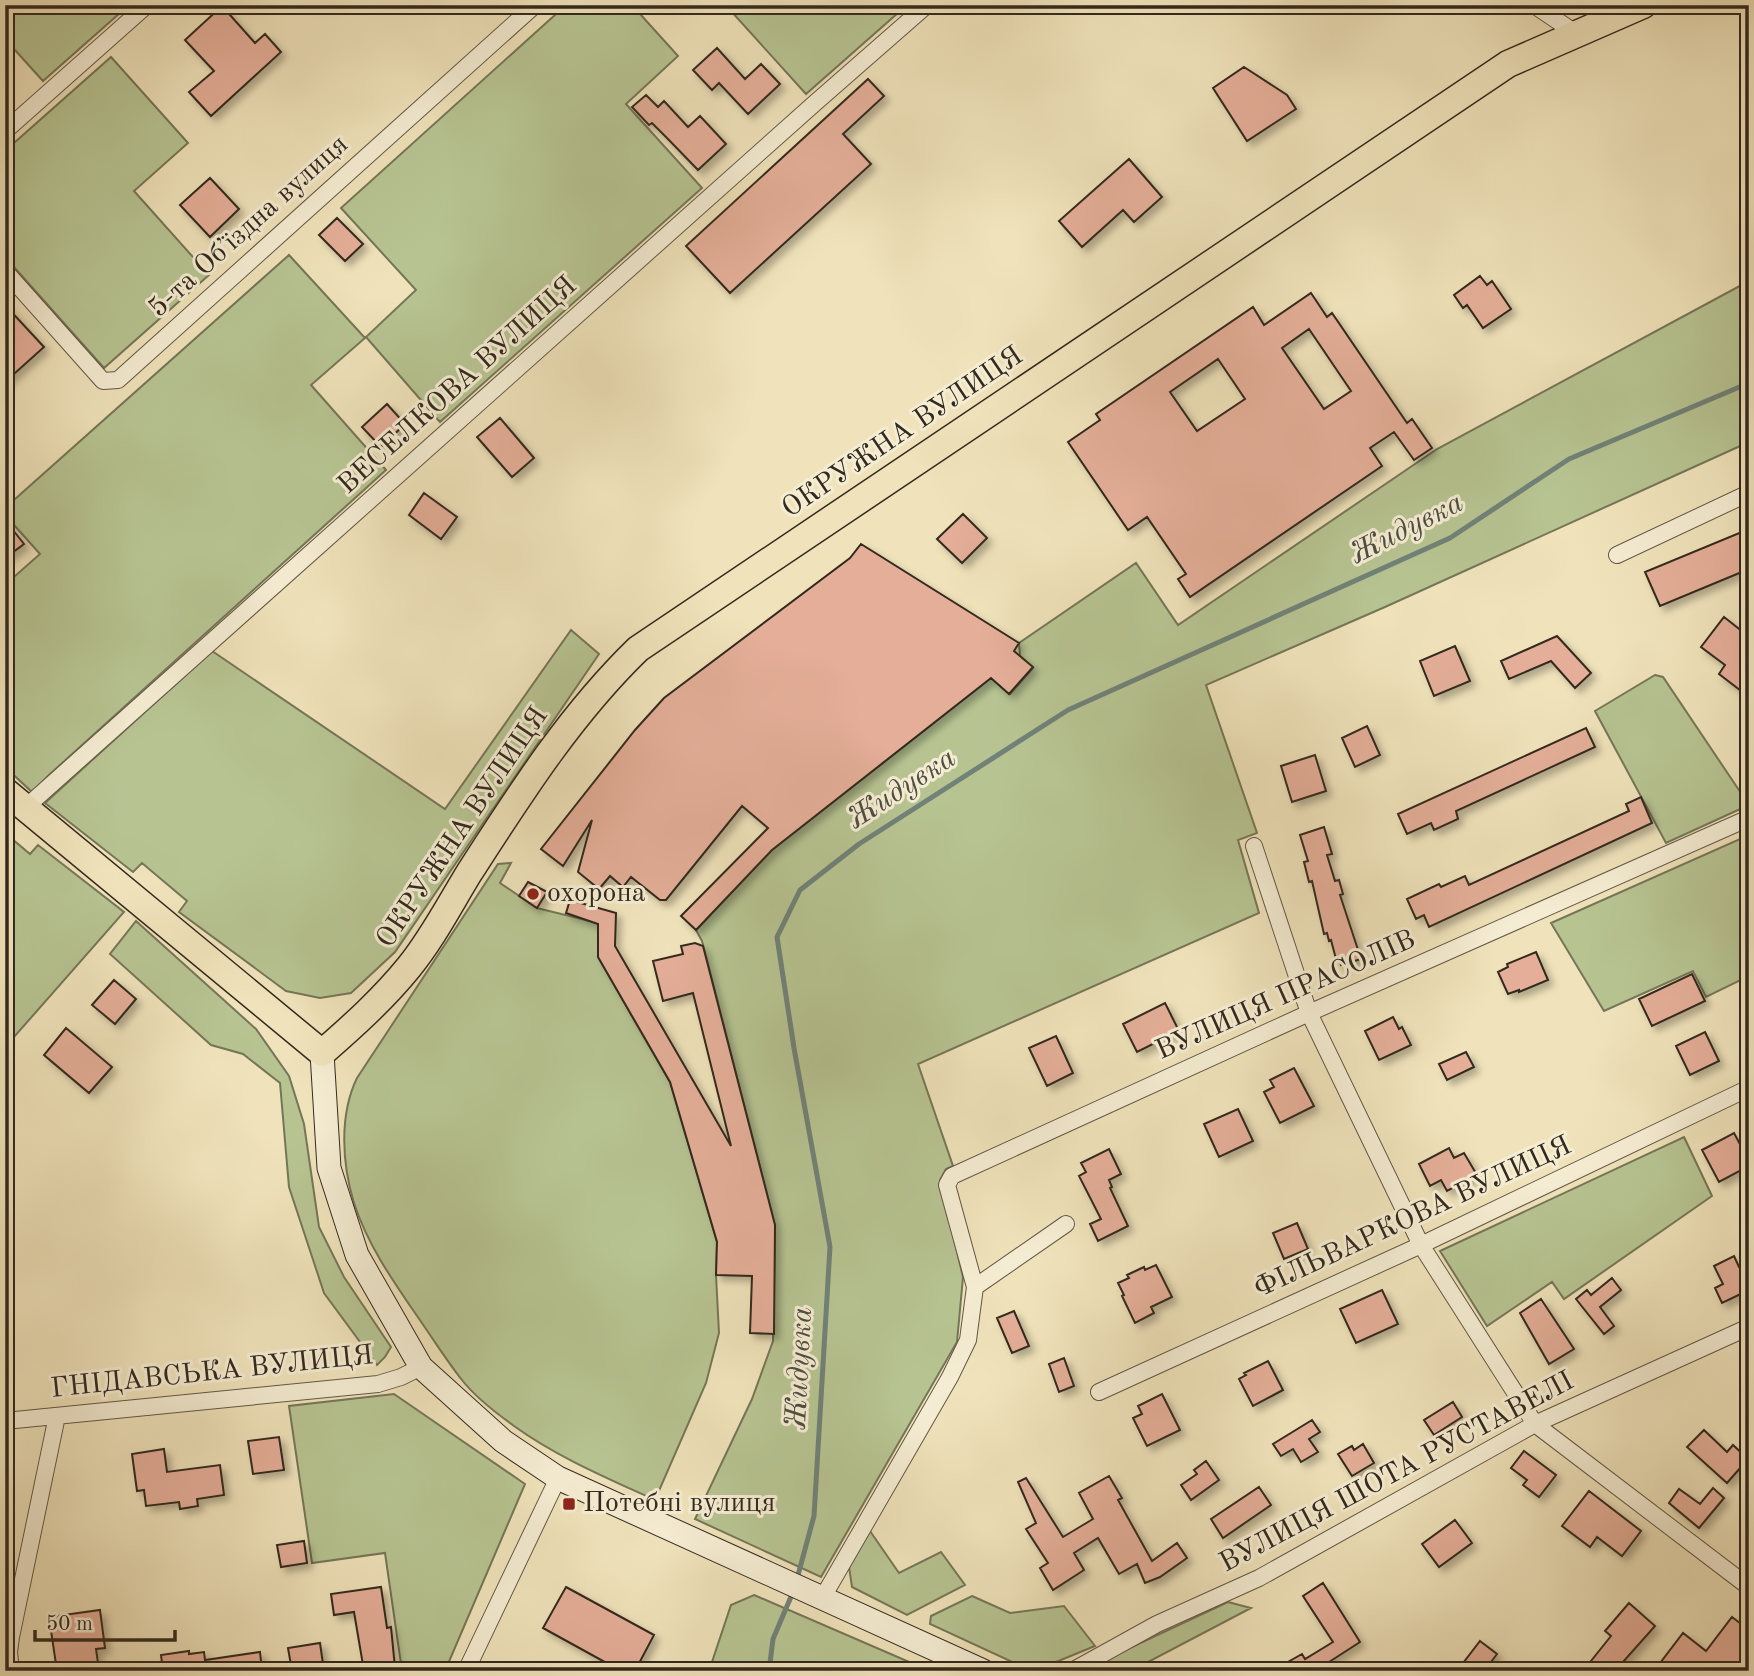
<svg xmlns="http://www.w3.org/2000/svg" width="1754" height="1676" font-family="'Old Standard TT',serif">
<defs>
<filter id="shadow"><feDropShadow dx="5" dy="5" stdDeviation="3.5" flood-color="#0004"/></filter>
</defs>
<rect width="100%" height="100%" fill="#f0e3bb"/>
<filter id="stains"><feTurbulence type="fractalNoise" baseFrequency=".00286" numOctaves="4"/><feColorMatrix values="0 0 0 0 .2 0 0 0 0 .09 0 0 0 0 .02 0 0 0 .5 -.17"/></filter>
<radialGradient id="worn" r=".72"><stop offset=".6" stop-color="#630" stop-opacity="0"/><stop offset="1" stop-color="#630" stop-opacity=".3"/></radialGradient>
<path fill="#b7c492" stroke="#757658" stroke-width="2" d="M5 5H129L43 81 5 39Z
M566 5H632L678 56 626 104 702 188 440 422 366 337 416 290 341 208Z
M735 5H907L806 94 730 10Z
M111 57 188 143 134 191 209 275 104 368 5 257V151Z
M289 255 365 338 311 385 386 470 49 775 32 792 5 767V585L40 554 5 515V508Z
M1749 281V442L1385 607 1206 685 1257 833 1238 840 1259 913 918 1064 953 1166 946 1169 940 1180 963 1277 957 1342 821 1577 695 1519 752 1399 773 1341 775 1225 702 941 696 930 772 850 991 678 1010 694 1033 668 1020 656 1019 643 1136 563 1178 625 1437 449Z
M571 630 599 654 395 952 351 993 320 998 286 991 179 912 187 901 142 863 133 872 45 803 212 651 445 809Z
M1655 675 1663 677 1749 805 1666 843 1595 711Z
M5 833 30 854 38 845 124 912 7 1045Z
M1749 835V976L1706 997 1693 971 1604 1011 1551 923Z
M511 863 500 883 537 908 598 923V957L670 1082 717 1242 716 1275 719 1333 706 1383 655 1500C607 1478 557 1457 514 1426 496 1413 475 1397 462 1380 450 1365 439 1348 428 1332 401 1292 369 1250 354 1203 342 1164 339 1115 357 1078L498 864Z
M136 921 256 1029 289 1076 304 1124 319 1227 344 1277 391 1347 385 1357 377 1365 324 1293 289 1187 280 1083 243 1054 211 1045 110 954Z
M1684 1137 1712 1196 1564 1299 1552 1282 1487 1326 1440 1251Z
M394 1394 525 1484 445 1671H402L385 1553 312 1563 289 1406Z
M870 1531 899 1573 941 1552 965 1585 907 1615 852 1587 849 1567Z
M754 1595 930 1671H709L731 1605Z
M972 1596 1010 1613 1064 1606 1095 1646 1056 1662 1019 1665 930 1624 931 1616Z
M1228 1602 1251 1608 1131 1671H1088L1091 1666Z"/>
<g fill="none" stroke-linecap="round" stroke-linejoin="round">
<path stroke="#718278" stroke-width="5" d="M797 1579 814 1516 830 1247 794 1048 777 937 800 890 859 844 1068 710 1450 538 1569 459 1749 383
M769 1671 773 1639 793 1592"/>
</g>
<path fill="#e4ae98" stroke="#33291e" stroke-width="2" fill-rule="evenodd" filter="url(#shadow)" d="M222 6 255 43 265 34 281 52 211 116 189 92 214 71 185 40Z
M717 48 745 79 761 64 780 84 748 114 719 83 712 90 693 70Z
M1244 67 1287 95 1296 109 1247 141 1213 88Z
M868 79 884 96 843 134 871 164 730 293 686 246Z
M646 95 658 107 664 101 688 127 700 116 726 144 698 170 667 138 652 123 649 125 632 107Z
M1129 159 1162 197 1134 222 1123 210 1082 247 1059 221Z
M210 178 239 209 210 237 180 205Z
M337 218 363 244 345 261 319 235Z
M1480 276 1487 285 1492 281 1511 309 1483 328 1467 305 1463 308 1454 295Z
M1311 293 1327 317 1332 313 1407 423 1412 419 1432 448 1414 460 1394 432 1370 448 1382 466 1190 597 1178 579 1186 574 1147 517 1128 530 1068 442 1100 420 1096 414 1253 307 1264 325ZM1309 329 1351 391 1324 409 1282 348ZM1218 359 1245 399 1197 431 1170 392Z
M5 305 44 347 5 382Z
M387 404 405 424 381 447 362 427Z
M500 418 534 458 512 477 477 437Z
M424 493 457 517 441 539 409 515Z
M963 514 987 538 962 563 937 539Z
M5 520 24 544 5 558Z
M1749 529V569L1660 606 1645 572Z
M861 544 1019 643 1014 651 1033 667 1009 694 991 678 772 850 696 930 681 916 768 828 742 806 666 900H660L631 877 623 887 610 876 599 889 578 872 592 820 563 866 541 849 635 730 664 698 850 558Z
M1724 617 1748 636 1742 644 1749 649V697L1719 674 1725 665 1701 647Z
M1557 636 1591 673 1575 688 1551 661 1509 679 1501 661Z
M1455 646 1470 681 1434 696 1420 661Z
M1367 726 1380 755 1355 767 1342 738Z
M1586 728 1595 747 1456 811 1458 819 1434 830 1431 823 1407 834 1398 814Z
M1315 755 1326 791 1292 802 1281 766Z
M1641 797 1652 823 1429 927 1424 915 1416 919 1407 899 1439 884 1441 887 1465 876 1469 885 1629 811 1626 804Z
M1324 827 1332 854 1327 855 1335 881 1339 880 1343 894 1340 895 1361 959 1341 965 1339 958 1336 959 1331 940 1329 941 1327 933 1324 934 1312 881 1309 882 1304 862 1308 861 1300 835Z
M528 882 547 892 537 908 519 896Z
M570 900 616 913 615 946 731 1146 693 993 663 1001 653 961 683 954 681 946 695 943 703 946 775 1225 774 1334 750 1333 752 1276 716 1275 717 1242 670 1082 598 957V924L566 913Z
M1536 952 1548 980 1519 992V990L1508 994 1498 972 1508 967 1507 964Z
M1692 974 1705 1001 1652 1026 1639 999Z
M114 980 136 999 115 1024 92 1005Z
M1165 1003 1179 1031 1137 1052 1123 1024Z
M1393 1017 1399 1029 1402 1027 1411 1045 1379 1060 1365 1031Z
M66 1028 112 1067 89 1093 44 1055Z
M1705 1032 1719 1061 1690 1075 1676 1046Z
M1056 1036 1073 1073 1047 1086 1029 1048Z
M1466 1052 1474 1067 1447 1080 1439 1064Z
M1294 1068 1314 1106 1280 1123 1264 1092 1274 1087 1270 1080Z
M1238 1109 1253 1141 1219 1157 1204 1124Z
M1734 1133 1749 1161V1166L1719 1182 1702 1150Z
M1449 1148 1454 1158 1464 1153 1477 1175 1447 1191 1441 1180 1430 1186 1419 1164Z
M1109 1149 1121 1174 1109 1180 1112 1187 1110 1188 1128 1226 1098 1241 1090 1224 1101 1219 1079 1176 1086 1172 1081 1163Z
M1297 1223 1308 1249 1284 1259 1273 1233Z
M1734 1256 1739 1267 1749 1263V1290L1722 1303 1715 1288 1723 1284 1714 1266Z
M1156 1265 1172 1297 1151 1307 1154 1313 1135 1323 1122 1296 1124 1295 1118 1283 1129 1278 1127 1275 1144 1267 1145 1270Z
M1612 1278 1621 1290 1600 1307 1614 1326 1604 1334 1576 1299 1587 1290 1591 1295Z
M1382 1290 1398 1324 1356 1343 1340 1309Z
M1541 1299 1574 1349 1549 1364 1520 1313Z
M1014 1311 1029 1346 1012 1353 997 1318Z
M1064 1358 1074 1386 1059 1392 1049 1364Z
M1268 1361 1283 1390 1253 1406 1239 1379 1246 1375 1244 1373Z
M1162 1394 1180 1430 1147 1446 1133 1418 1142 1414 1138 1406Z
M1453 1402 1462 1417 1434 1435 1424 1420Z
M1312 1420 1320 1432 1309 1439 1318 1452 1301 1462 1293 1449 1281 1456 1273 1444Z
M1704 1430 1727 1452 1733 1445 1748 1459 1727 1483 1687 1447Z
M279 1437 284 1470 253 1474 248 1441Z
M1363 1444 1374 1463 1352 1476 1338 1454 1352 1446 1354 1450Z
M164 1449 167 1472 220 1465 224 1495 197 1499 198 1506 180 1509 179 1502 146 1506 144 1490 137 1491 132 1454Z
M1524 1451 1556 1475 1539 1497 1523 1485 1527 1480 1511 1468Z
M1206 1461 1219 1480 1191 1500 1181 1485 1197 1474 1194 1470Z
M1109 1476 1122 1498 1118 1500 1152 1561 1177 1543 1187 1558 1160 1577 1145 1583 1137 1564 1119 1574 1098 1538 1074 1553 1084 1570 1053 1590 1040 1568 1048 1563 1026 1529 1036 1523 1018 1482 1026 1478 1063 1537 1093 1519 1079 1493Z
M1259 1487 1271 1505 1223 1538 1211 1519Z
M1713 1488 1724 1498 1699 1528 1669 1503 1679 1489 1700 1504Z
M1589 1491 1641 1531 1622 1556 1597 1537 1590 1547 1562 1526Z
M1455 1520 1472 1543 1439 1567 1422 1544Z
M304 1541 307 1563 281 1567 277 1545Z
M1323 1583 1360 1642 1326 1664 1330 1671H1272L1302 1654 1305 1659 1333 1642 1303 1596Z
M381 1587 387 1628 391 1627 395 1668 364 1671 354 1612 334 1615 331 1594Z
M566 1587 654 1635 635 1671H621L543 1628Z
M1629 1603 1655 1626 1615 1671H1583L1611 1636 1605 1631Z
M100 1610 105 1648 96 1649 98 1663 86 1664 87 1671H57L49 1617Z
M1732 1617 1749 1630V1671H1654L1683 1633 1706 1651Z
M1480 1641 1497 1654 1491 1662 1502 1671H1457Z
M320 1643 324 1671H292L288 1648Z
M189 1651V1654L204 1652 205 1660 260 1652 262 1671H163L161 1655Z"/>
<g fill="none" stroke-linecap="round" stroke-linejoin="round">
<g stroke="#625845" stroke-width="18">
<path id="street" d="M1534 5 1577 34
M5 131 147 5
M5 271 103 381 118 380 535 5
M1617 555 1749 493
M25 808 815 103 927 5
M1254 846 1309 1013 1421 1245 1535 1424 1749 1587
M975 1287 1066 1224
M1099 1392 1421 1245 1749 1088
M5 1421 378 1384 401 1377 421 1367
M823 1597 950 1377 968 1340 975 1287 947 1185 952 1176 1309 1013 1749 818
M11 1671 9 1652 11 1637 57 1416
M466 1671 558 1478
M1072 1671 1157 1624 1259 1578 1535 1424 1749 1327"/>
</g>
<g stroke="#33291e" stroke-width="25">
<path id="secondary" d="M322 1053 329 1168 357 1255 421 1367 503 1441 558 1478 983 1671"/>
</g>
<g stroke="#33291e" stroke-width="29">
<path id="primary" d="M5 791 322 1053C353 1026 383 999 409 967 432 939 450 904 469 873 520 794 570 715 638 649L1508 64 1643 5"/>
</g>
<use href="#street" stroke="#f5edd3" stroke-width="16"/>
<use href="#secondary" stroke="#f5edd3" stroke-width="23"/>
<use href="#primary" stroke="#f0e3bb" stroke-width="26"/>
</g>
<g fill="#8f2418" stroke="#f5edd3" stroke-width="2.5">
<circle cx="533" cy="894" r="7"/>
<rect x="562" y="1497" width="14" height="14" rx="3.5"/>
</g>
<g text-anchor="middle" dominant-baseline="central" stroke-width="6" stroke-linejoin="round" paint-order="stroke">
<g font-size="28" fill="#33291e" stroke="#f5edd3">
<text transform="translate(249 227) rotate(-42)">5-та Обʼїздна вулиця</text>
<text transform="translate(458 386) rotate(-42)">ВЕСЕЛКОВА ВУЛИЦЯ</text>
<text transform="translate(903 433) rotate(-34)">ОКРУЖНА ВУЛИЦЯ</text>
<text transform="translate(463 828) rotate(-56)">ОКРУЖНА ВУЛИЦЯ</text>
<text transform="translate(1286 996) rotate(-24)">ВУЛИЦЯ ПРАСОЛІВ</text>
<text transform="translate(1413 1218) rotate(-25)">ФІЛЬВАРКОВА ВУЛИЦЯ</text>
<text transform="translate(212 1373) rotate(-6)">ГНІДАВСЬКА ВУЛИЦЯ</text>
<text transform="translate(1397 1473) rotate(-28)">ВУЛИЦЯ ШОТА РУСТАВЕЛІ</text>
</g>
<g font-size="28" fill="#33291e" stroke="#f5edd3" text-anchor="start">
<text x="547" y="894">охорона</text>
<text x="583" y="1504">Потебні вулиця</text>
</g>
<g font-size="30" font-style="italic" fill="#4d4e44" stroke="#f5edd3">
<text transform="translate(1407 529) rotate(-27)">Жидувка</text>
<text transform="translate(902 789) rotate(-33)">Жидувка</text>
<text transform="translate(800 1368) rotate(-87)">Жидувка</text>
</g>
</g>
<rect width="1754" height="1676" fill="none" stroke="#f0e3bb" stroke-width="28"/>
<rect x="7" y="7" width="1740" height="1662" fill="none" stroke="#33291e" stroke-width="3.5"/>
<rect x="14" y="14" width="1726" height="1648" fill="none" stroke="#33291e" stroke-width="2"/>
<path d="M35 1630v10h140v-10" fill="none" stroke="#33291e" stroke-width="3.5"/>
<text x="46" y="1630" font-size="21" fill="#33291e" stroke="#f5edd3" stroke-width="5" paint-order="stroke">50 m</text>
<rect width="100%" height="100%" filter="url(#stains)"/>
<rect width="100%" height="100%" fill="url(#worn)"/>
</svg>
